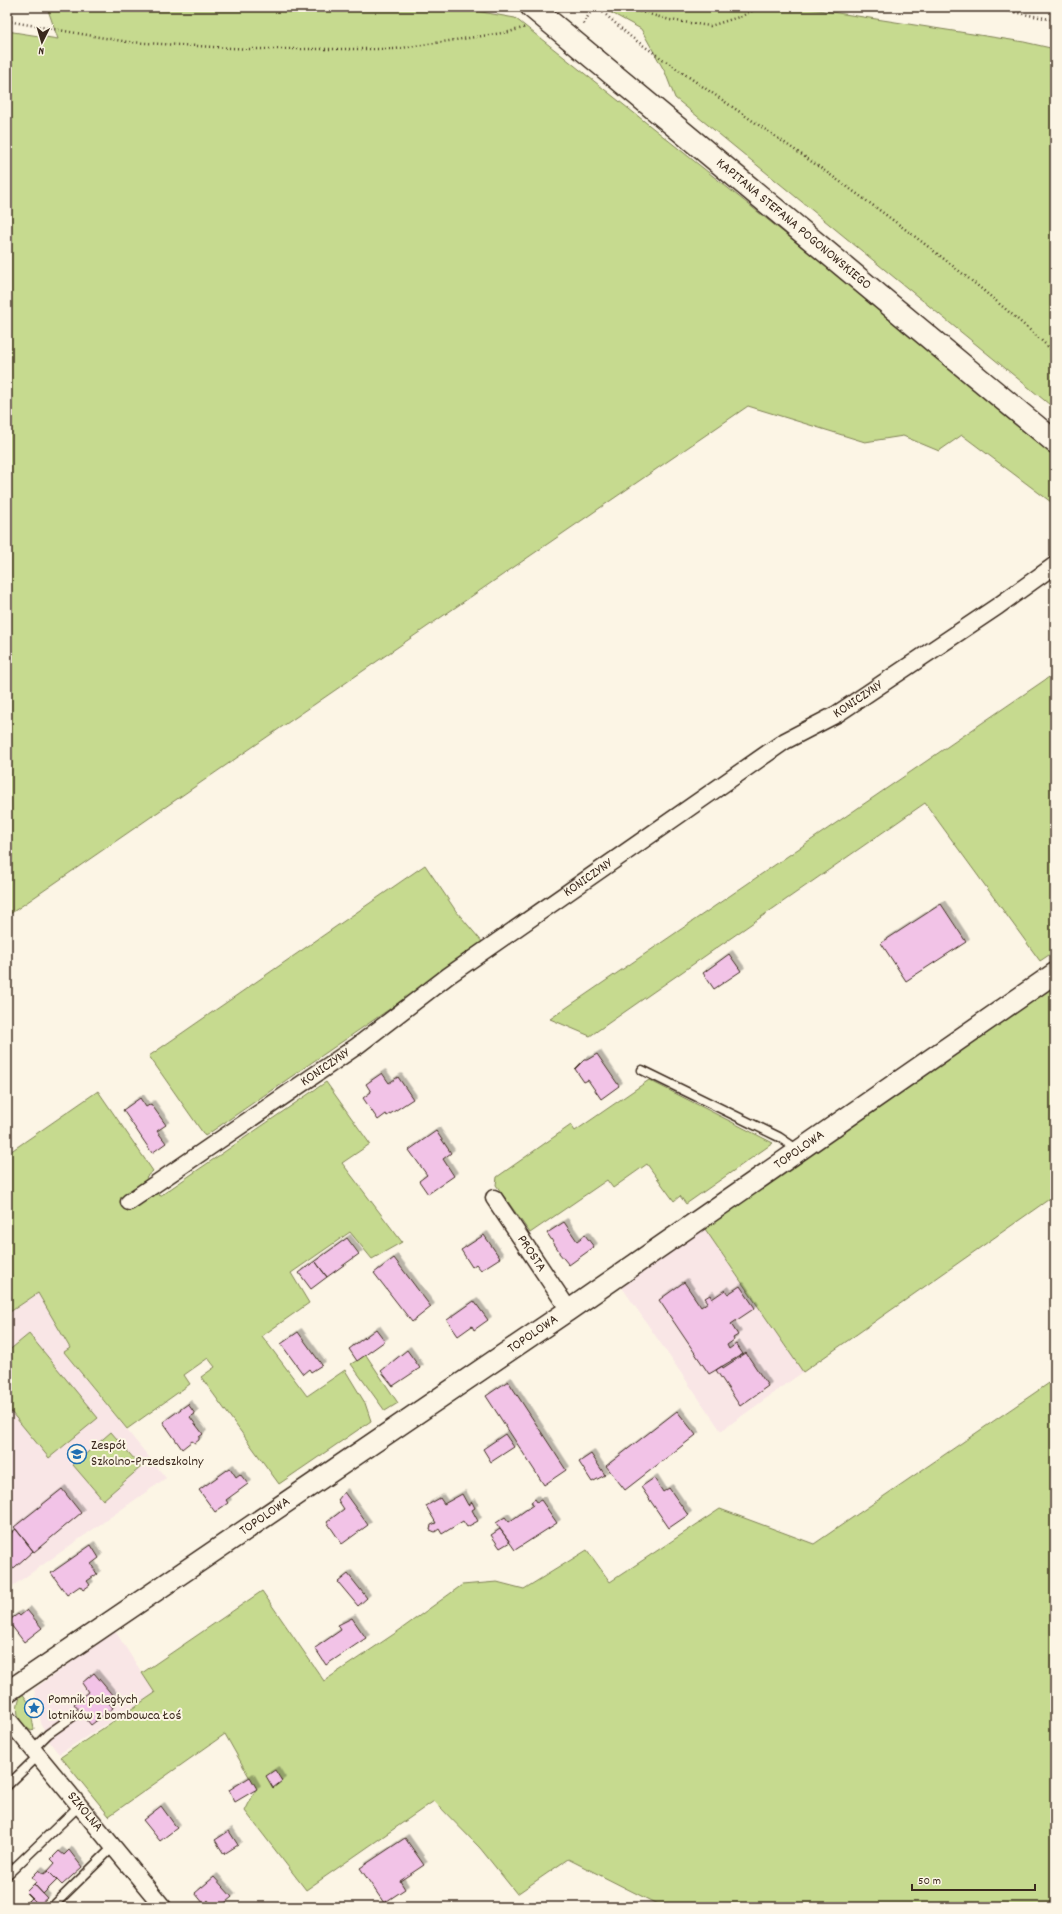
<svg xmlns="http://www.w3.org/2000/svg" width="1062" height="1914" font-family="Dekko,sans-serif">
<defs>
<filter id="shadow"><feDropShadow dx="3.5" dy="-3.5" stdDeviation="0" flood-color="#0004"/></filter>
</defs>
<rect width="100%" height="100%" fill="#fcf5e5"/>
<filter id="ink" filterUnits="userSpaceOnUse"><feTurbulence type="fractalNoise" baseFrequency=".025" numOctaves="2"/><feDisplacementMap in="SourceGraphic" scale="8" xChannelSelector="R" yChannelSelector="G"/><feConvolveMatrix kernelMatrix="1 2 1 2 8 2 1 2 1" color-interpolation-filters="sRGB"/></filter>
<g filter="url(#ink)">
<path fill="#f9e6e6" d="M703 1226 803 1372 721 1431 619 1283Z
M38 1293 70 1349 64 1353 166 1478 7 1590V1314Z
M115 1631 155 1693 59 1754 51 1744 41 1723 34 1689Z"/>
<path fill="#c6da8f" stroke="#808256" d="M47 7H473L476 11 515 18 852 287 1055 457V505L962 435 939 451 903 436 865 442 748 406 7 916V31L58 39Z
M609 7H799L1024 42 1055 49V409L675 98 665 72 641 29 608 11Z
M1055 673V951L1040 961 925 803 590 1036 550 1019Z
M425 865 456 911 484 944 205 1136 149 1056Z
M1055 983V1195L803 1372 703 1226Z
M649 1080 773 1143 686 1204 680 1196 674 1201 647 1164 613 1188 607 1180 530 1233 496 1185 497 1177 571 1125 575 1131Z
M326 1082 370 1144 342 1163 402 1242 372 1259 350 1232 291 1273 309 1303 262 1336 307 1396 345 1370 365 1403 371 1421 279 1484 201 1377 215 1367 208 1358 184 1375 190 1384 127 1429 64 1352 70 1348 38 1293 7 1314V1154L98 1091 153 1171 146 1177 160 1196Z
M29 1334 98 1418 49 1458 7 1407V1352Z
M366 1355 398 1403 385 1411 351 1364Z
M1055 1379V1907H663L568 1859 517 1894 480 1848 434 1801 306 1890 245 1811 256 1789 225 1734 109 1816 61 1757 155 1693 142 1673 262 1591 324 1681 397 1632 462 1585 497 1582 524 1589 587 1550 610 1582 720 1509 814 1544Z
M111 1432 141 1467 103 1500 73 1465Z
M22 1693 29 1703 34 1729 32 1731C16 1724 14 1707 22 1693Z"/>
<path fill="#f2c3e7" stroke="#3b2a1e" filter="url(#shadow)" d="M941 904 966 942 906 981 881 943Z
M729 954 741 971 714 989 703 973Z
M597 1054 619 1086 601 1099 588 1080 584 1082 575 1069 584 1060H587Z
M382 1073 389 1083 398 1077 413 1099 387 1116 386 1114 378 1120 363 1098 371 1092 366 1084Z
M140 1098 146 1107 151 1104 166 1125 157 1131 166 1143 152 1153 123 1110Z
M436 1131 451 1153 443 1159 454 1176 428 1194 419 1181 427 1175 409 1150Z
M564 1222 577 1241 585 1235 594 1247 569 1265 559 1253V1251L547 1233Z
M484 1235 500 1258 481 1270 476 1264 472 1267 461 1250Z
M347 1238 359 1254 327 1277 315 1261Z
M394 1258 431 1307 412 1322 374 1273Z
M315 1261 327 1277 311 1289 299 1273Z
M684 1282 701 1307 708 1302 705 1298 710 1295 712 1299 725 1290 728 1294 740 1286 755 1308 731 1324 738 1335 733 1338 734 1340 727 1345 729 1349 736 1344 743 1354 709 1374 659 1300Z
M474 1301 488 1320 474 1330 472 1326 458 1336 447 1320Z
M376 1329 385 1341 357 1361 349 1349Z
M298 1332 322 1365 311 1372 309 1369 303 1374 281 1344Z
M407 1350 420 1368 393 1386 381 1371Z
M746 1353 768 1386 740 1406 716 1370 722 1366 723 1368Z
M508 1381 566 1470 544 1485 486 1396Z
M188 1404 195 1414 190 1417 203 1434 199 1437V1440L195 1443 192 1441 182 1449 163 1422Z
M677 1411 696 1435 625 1490 606 1466Z
M505 1434 514 1447 491 1462 483 1449Z
M591 1454 605 1475 592 1482 579 1462Z
M230 1468 236 1477 240 1474 248 1484 226 1500 228 1503 215 1512 199 1490Z
M654 1478 663 1492 669 1488 688 1515 669 1528 641 1487Z
M62 1489 81 1513 34 1552 14 1527Z
M344 1492 368 1525 342 1544 327 1522 344 1509 338 1500Z
M462 1494 468 1505 472 1502 475 1508 472 1510 478 1521 467 1527 463 1521 442 1534 439 1529 435 1532 430 1530 431 1525 436 1523 426 1506 440 1498 444 1504Z
M535 1499 537 1502 541 1500 557 1523 515 1550 496 1523 505 1517 509 1522 533 1505 531 1502Z
M16 1529 33 1551 7 1574V1536Z
M500 1529 510 1542 500 1548 491 1535Z
M91 1545 99 1558 91 1564 97 1574 87 1581 90 1585 83 1590 80 1586 67 1595 51 1573Z
M348 1574 367 1598 358 1606 338 1582Z
M27 1610 42 1628 24 1642 8 1621 18 1614 20 1616Z
M352 1618 366 1638 326 1665 315 1648 341 1630 338 1625Z
M94 1673 114 1697 108 1702 113 1708 91 1725 74 1704 88 1692 82 1683Z
M275 1770 282 1781 273 1788 266 1776Z
M250 1777 257 1789 235 1802 229 1790Z
M161 1806 177 1828 160 1841 143 1820Z
M229 1831 238 1845 224 1854 215 1840Z
M405 1838 424 1865 400 1881 405 1889 384 1903 360 1868Z
M69 1850 82 1867 62 1885 48 1871 55 1863 51 1859 59 1851 64 1855Z
M39 1870 44 1874 48 1871 57 1880 43 1894 34 1884 36 1882 32 1877Z
M214 1877 232 1897 220 1907H213L208 1900 204 1904 195 1893Z
M34 1884 47 1898 39 1905 26 1892Z
M32 1898 39 1905 37 1907H23Z"/>
<g fill="none" stroke-linecap="round" stroke-linejoin="round">
<g stroke="#3b2a1e" stroke-width="11">
<path id="service" d="M642 1070 779 1137 798 1150
M33 1749 48 1734 75 1715
M7 1786 38 1756
M7 1875 80 1805
M52 1907 114 1846"/>
</g>
<g stroke="#3b2a1e" stroke-width="19">
<g id="minor">
<path id="s1" d="M494 1198 569 1310"/>
<path id="s2" d="M129 1202 357 1046 448 976 785 741 837 714 998 606 1055 565"/>
<path id="s3" d="M7 1718 163 1907"/>
</g>
</g>
<g stroke="#3b2a1e" stroke-width="23">
<g id="tertiary">
<path id="s4" d="M7 1692 569 1310 1055 973"/>
</g>
</g>
<g stroke="#3b2a1e" stroke-width="25">
<g id="secondary">
<path id="s5" d="M532 7 1055 442"/>
</g>
</g>
<path stroke="#3b2a1e" stroke-width="2.5" stroke-dasharray="1 3" stroke-linecap="butt" d="M597 7 631 37C774 137 927 234 1055 353
M624 7 670 20 710 26 742 16 760 7
M987 7 1055 20
M7 21 128 42 249 49H395L509 32 526 27
M583 24 594 7"/>
<use href="#service" stroke="#fcf5e5" stroke-width="8"/>
<use href="#minor" stroke="#fcf5e5" stroke-width="16"/>
<use href="#tertiary" stroke="#fcf5e5" stroke-width="20"/>
<use href="#secondary" stroke="#fcf5e5" stroke-width="22"/>
</g>
</g>
<defs>
<g id="school-ring" transform="scale(1)"><circle r="9.5" fill="#fcf5e5" stroke="#1f6fb2" stroke-width="1.5"/><path d="M0-5L7-2L0 1L-7-2ZM-4 1L0 2.5L4 1V4Q0 6-4 4Z" fill="#1f6fb2"/></g>
<g id="sight-ring" transform="scale(1)"><circle r="9.5" fill="#fcf5e5" stroke="#1f6fb2" stroke-width="1.5"/><path d="M0-6L1.8-2.2L6-1.7L2.9 1.2L3.7 5.4L0 3.3L-3.7 5.4L-2.9 1.2L-6-1.7L-1.8-2.2Z" fill="#1f6fb2"/></g>
</defs>
<g fill-rule="evenodd">
<use href="#school-ring" x="77" y="1454"/>
<use href="#sight-ring" x="34" y="1708"/>
</g>
<g text-anchor="middle" dominant-baseline="central" stroke-width="4" stroke-linejoin="round" paint-order="stroke">
<g font-size="14" fill="#3b2a1e" stroke="#fcf5e5">
<text stroke="none"><textPath href="#s5" startOffset="340">KAPITANA STEFANA POGONOWSKIEGO</textPath></text>
<text stroke="none"><textPath href="#s2" startOffset="886">KONICZYNY</textPath></text>
<text stroke="none"><textPath href="#s2" startOffset="562">KONICZYNY</textPath></text>
<text stroke="none"><textPath href="#s2" startOffset="238">KONICZYNY</textPath></text>
<text stroke="none"><textPath href="#s4" startOffset="960">TOPOLOWA</textPath></text>
<text stroke="none"><textPath href="#s1" startOffset="67">PROSTA</textPath></text>
<text stroke="none"><textPath href="#s4" startOffset="636">TOPOLOWA</textPath></text>
<text stroke="none"><textPath href="#s4" startOffset="312">TOPOLOWA</textPath></text>
<text stroke="none"><textPath href="#s3" startOffset="122">SZKOLNA</textPath></text>
</g>
<g font-size="14" fill="#3b2a1e" stroke="#fcf5e5" text-anchor="start">
<text x="91" y="1446">Zespół<tspan x="91" dy="16">Szkolno-Przedszkolny</tspan></text>
<text x="48" y="1700">Pomnik poległych<tspan x="48" dy="16">lotników z bombowca Łoś</tspan></text>
</g>
</g>
<rect width="1062" height="1914" fill="none" stroke="#fcf5e5" stroke-width="24"/>
<rect x="12" y="12" width="1038" height="1890" fill="none" stroke="#3b2a1e" stroke-width="1.5" filter="url(#ink)"/>
<g transform="translate(42 42) rotate(185)" stroke="#fcf5e5" stroke-width="3" paint-order="stroke">
<path d="M0-3L7 15L0 10L-7 15Z" fill="#3b2a1e"/>
<text y="-6" font-size="11" font-weight="bold" text-anchor="middle" fill="#3b2a1e">N</text>
</g>
<path d="M912 1884v6h123v-6" fill="none" stroke="#3b2a1e" stroke-width="2"/>
<text x="918" y="1884" font-size="12" fill="#3b2a1e" stroke="#fcf5e5" stroke-width="3" paint-order="stroke">50 m</text>
</svg>
